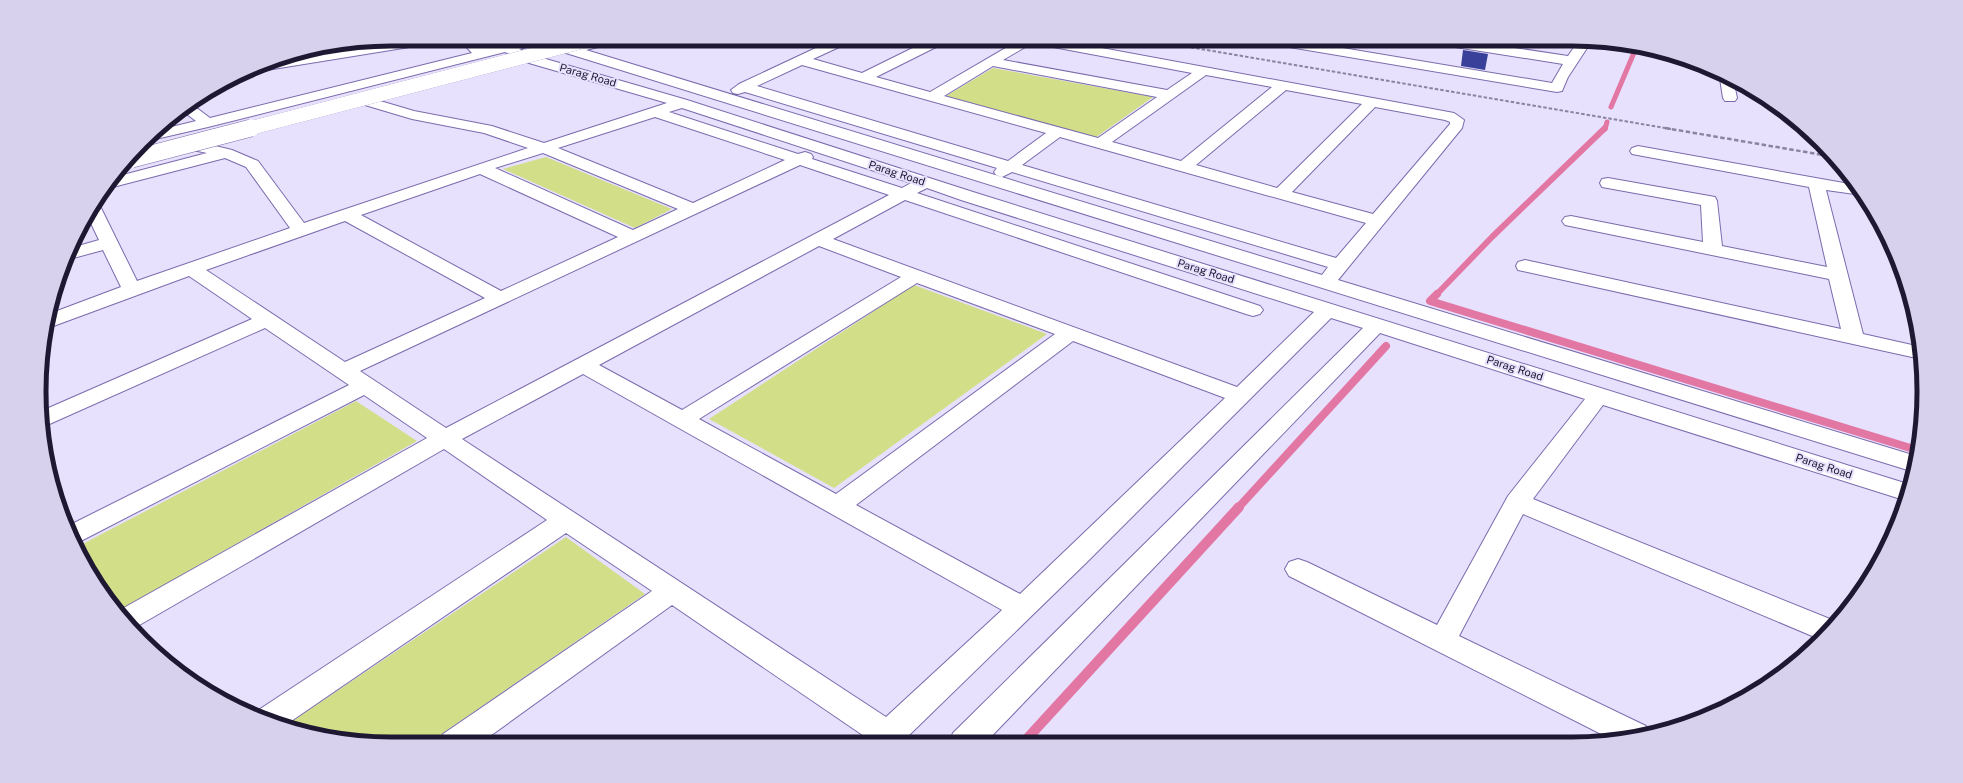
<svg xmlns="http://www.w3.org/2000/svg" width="1963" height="783" font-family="'Public Sans',sans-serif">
<rect width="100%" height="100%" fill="#e7e1fe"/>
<path fill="#d3df88" d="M993 68 1153 97 1095 138 946 96Z
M546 157 672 209 635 228 503 169Z
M914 285 1047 334 834 488 709 419Z
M356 401 417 441 120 610 98 587 77 547Z
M566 537 645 594 427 744H391L300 732 285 726Z"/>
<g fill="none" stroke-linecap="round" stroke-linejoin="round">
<path stroke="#e377a4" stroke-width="5" d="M1611 107 1636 48
M1605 129 1607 122"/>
<path stroke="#e377a4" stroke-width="6" d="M1436 295 1492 237 1605 128"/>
<path stroke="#e377a4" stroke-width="8" d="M1437 294 1430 301 1917 450
M1238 508 1386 346"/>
<path stroke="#e377a4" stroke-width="10" d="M1024 742 1239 507"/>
</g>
<path fill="#384099" d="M1463 50 1488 54 1485 70 1461 66Z"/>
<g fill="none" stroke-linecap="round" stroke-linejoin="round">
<g stroke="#7b6bad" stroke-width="2">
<path id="minor" d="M410 39H440L434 43 267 70 260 66 270 61Z
M459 39H472L480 46 495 43 500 45 528 39H560L573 45 598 39H619L618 42 586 50 1322 275 1328 267 1012 172 1002 177 996 175 994 172 997 168 745 92 738 94 733 93 731 90 739 84 835 39H851L850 42 813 59 862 73 931 39H947L946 42 876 77 930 92 1021 39H1053L1454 113 1464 120 1462 128 1338 280 1916 456 1914 472 566 53 546 42 519 49 539 57 687 100 973 192 1911 485 1904 500 1603 405 1533 499 1835 621 1820 639 1817 638 1523 514 1459 636 1646 726 1648 732 1615 741 1289 576 1285 569 1289 562 1298 559 1307 562 1437 625 1508 496 1585 399 1380 333 985 743H949L953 733 1363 328 1331 318 1087 562 901 743H864L867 738 672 605 479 744H438L443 734 652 591 566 533 284 726 255 715 257 711 547 520 444 449 136 627 120 610 427 438 364 395 75 544 66 527 349 385 265 328 45 426 44 410 252 319 189 276 48 328H46L49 314 121 287 103 250 66 260 71 248 99 240 87 215 96 204 101 208 137 281 290 228 246 167 225 158 113 187 110 186 119 176 207 153 193 150 191 147 193 144 199 142 232 150 258 161 304 223 528 148 484 133 412 119 365 105 363 102 365 99 370 98 414 111 492 126 544 143 667 103 529 63 505 52 208 127 147 141 155 131 196 121 188 115 178 113 187 106 198 109 210 118 472 53ZM1032 43 1192 73 1167 90 1003 60ZM802 65 1046 133 1008 161 757 86ZM993 66 1157 97 1098 138 944 96ZM1206 75 1272 87 1181 161 1112 142ZM1286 90 1362 104 1277 188 1196 165ZM1375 107 1445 120 1450 122V124L1373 214 1292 192ZM682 108 911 183 902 188 812 159 813 157 811 154 805 152 798 154 669 112ZM655 117 785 160 693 203 558 148ZM1060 137 1095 147 1366 223 1336 258 1022 165ZM543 153 678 209 633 230 495 168ZM800 165 889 195 446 428 360 371ZM480 174 618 237 501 291 361 215ZM927 188 961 200 1314 312 1237 387 833 239 905 200 1246 314 1253 316 1260 314 1263 310 1260 306 917 193ZM345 221 485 298 345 362 206 270ZM819 246 901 277 682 410 599 365ZM917 283 1055 334 836 494 699 419ZM1073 341 1225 398 1020 594 856 505ZM583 374 1002 610 886 717 462 439Z
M1260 39H1289L1552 83 1563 64 1430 43 1424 39H1455L1568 56 1579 40 1591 42 1568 77 1562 91 1557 92 1266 43Z
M1719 72 1733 79 1737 98 1735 101H1725L1723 98Z
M1638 146 1855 185 1862 195 1826 190 1863 334 1921 347V359L1518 270 1516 266 1518 262 1525 260 1841 329 1829 279 1565 225 1562 221 1565 217 1571 216 1703 242 1701 205 1602 187 1600 183 1602 179 1608 178 1715 197 1717 201 1722 246 1827 267 1809 187 1632 154 1630 151 1632 148Z"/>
</g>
<use href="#minor" fill="#fff" fill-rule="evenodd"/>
<path stroke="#8a84a0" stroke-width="2" stroke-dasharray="3.5 2" stroke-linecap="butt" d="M1142 39 1671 129"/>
<path stroke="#8a84a0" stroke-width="2.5" stroke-dasharray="4.5 2.5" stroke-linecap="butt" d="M1665 128 1835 157"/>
<g stroke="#7b6bad" stroke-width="14" stroke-linecap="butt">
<path id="minor-bridge-far1" d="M247 129 593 39"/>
</g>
<g stroke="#7b6bad" stroke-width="18" stroke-linecap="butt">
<path id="minor-bridge" d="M132 159 251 128"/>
</g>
<use href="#minor-bridge-far1" stroke="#fff" stroke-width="14"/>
<use href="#minor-bridge" stroke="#fff" stroke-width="17"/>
</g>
<g text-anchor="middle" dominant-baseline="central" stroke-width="4" stroke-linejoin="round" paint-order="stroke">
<g font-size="11" fill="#1f1832" stroke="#e7e1fe">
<text transform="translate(588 75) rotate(16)">Parag Road</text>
<text transform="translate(897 173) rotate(18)">Parag Road</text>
<text transform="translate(1206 271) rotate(17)">Parag Road</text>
<text transform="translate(1515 368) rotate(18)">Parag Road</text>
<text transform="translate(1824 466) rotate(18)">Parag Road</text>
</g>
</g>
<path d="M0 0H1963V783H0ZM391 46H1572A345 345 0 0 1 1917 391V392A345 345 0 0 1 1572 737H391A345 345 0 0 1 46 392V391A345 345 0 0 1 391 46Z" fill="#d7d1ee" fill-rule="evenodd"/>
<path fill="none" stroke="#1f1832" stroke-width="5" d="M391 46H1572A345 345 0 0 1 1917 391V392A345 345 0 0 1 1572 737H391A345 345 0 0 1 46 392V391A345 345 0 0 1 391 46Z"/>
</svg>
